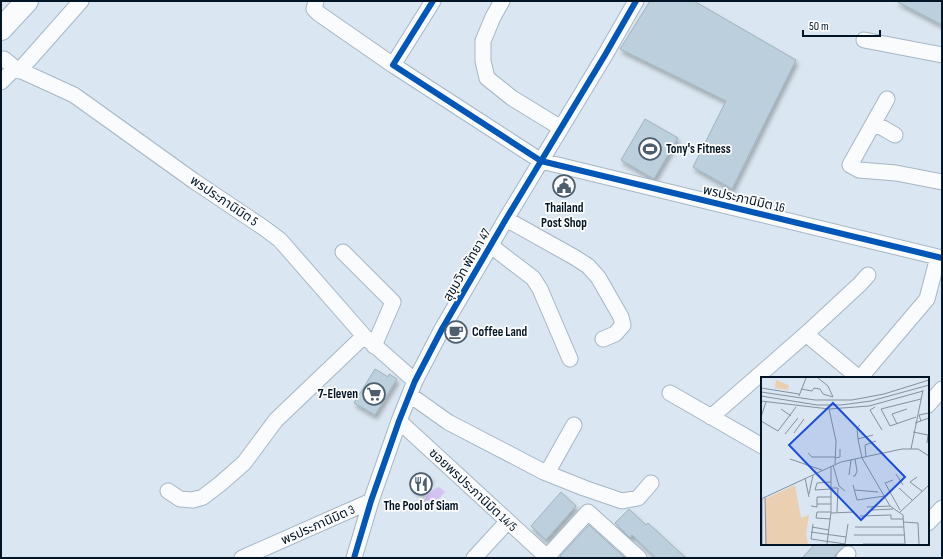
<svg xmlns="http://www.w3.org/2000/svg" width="943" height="559" font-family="'Sofia Sans Condensed','Noto Sans Thai',sans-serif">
<defs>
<filter id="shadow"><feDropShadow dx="2" dy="4" stdDeviation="2" flood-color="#0004"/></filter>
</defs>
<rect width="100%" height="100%" fill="#dae6f1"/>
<path fill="#d4c2f2" d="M439 487 445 492 429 510 422 504C427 495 430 491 439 487Z"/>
<path fill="#bbd0dc" stroke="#9eb3be" filter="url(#shadow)" d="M650 1H694L796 60 732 189 693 167 726 101 620 49Z
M896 1H942V25Z
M645 119 678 138 654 179 621 160Z
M375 369 388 377 389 374 397 379 375 415 354 403Z
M420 472 431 477 423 494 412 489Z
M561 492 576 506 546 540 531 526Z
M629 509 646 525 648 523 686 558H656L632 535 630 538 615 523Z
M589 525 624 557 626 558H562L560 556Z
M815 544H847L838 552 834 558H802Z"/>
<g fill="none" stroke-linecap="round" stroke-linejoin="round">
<g stroke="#a6b6c4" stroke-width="17">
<path id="minor" d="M316 1 314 9 318 13 393 65
M433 1 393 65 541 161 942 258
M502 1 493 17 483 41V61L487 78 512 98 561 128
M864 40 942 55
M4 59 15 68 74 95 194 181 264 228 280 240 364 336 415 381
M19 71 81 1
M1 82 15 68
M887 99 850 165 859 170 896 173 942 182
M874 125 883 128 895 135
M506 219 574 257 588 266 598 277 621 317 623 325 615 334 603 339
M491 246 533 278 540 289 570 359
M343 252 393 302 374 346
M806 334 859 378
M860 378 927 299 938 257
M670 393 762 446
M410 395 448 422 544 472 584 488 622 501 638 498 651 483
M928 405 942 389
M711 417 806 334 860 284 868 275
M399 421 548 558
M547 473 574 425
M168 491 180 499 193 500 203 497 220 484 244 463 276 420 364 336
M928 523 942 508
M547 557 588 512 639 558
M242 558 371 501
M354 558 371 501 399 421 415 381 442 329 506 219 605 55 636 1
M474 558 508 521
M844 558 848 554"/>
</g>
<g stroke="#a6b6c4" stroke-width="24">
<path id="highway" d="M1 29 27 1"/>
</g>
<use href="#minor" stroke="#f9fbfd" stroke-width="15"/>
<use href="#highway" stroke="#f9fbfd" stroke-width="22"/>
<g stroke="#fff" stroke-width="8">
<path id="cycleway" d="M433 1 393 65 541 161 942 258
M354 558 371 501 399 421 415 381 442 329 506 219 605 55 636 1"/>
</g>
<use href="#cycleway" stroke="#0057b8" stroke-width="6"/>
</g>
<defs>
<g id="stadium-ring" transform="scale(1.15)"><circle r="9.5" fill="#fff" stroke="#4d5e6e" stroke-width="1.5"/><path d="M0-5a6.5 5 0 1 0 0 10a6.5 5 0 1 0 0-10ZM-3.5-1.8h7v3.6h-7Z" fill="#4d5e6e"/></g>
<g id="civic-ring" transform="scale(1.15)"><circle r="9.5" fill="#fff" stroke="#4d5e6e" stroke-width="1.5"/><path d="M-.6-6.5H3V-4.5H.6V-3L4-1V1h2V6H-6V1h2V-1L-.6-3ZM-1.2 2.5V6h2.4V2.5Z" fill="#4d5e6e"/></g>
<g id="cafe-ring" transform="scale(1.15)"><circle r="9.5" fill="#fff" stroke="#4d5e6e" stroke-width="1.5"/><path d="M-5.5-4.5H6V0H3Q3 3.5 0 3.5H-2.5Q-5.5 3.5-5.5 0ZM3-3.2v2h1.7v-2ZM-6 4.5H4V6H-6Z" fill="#4d5e6e"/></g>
<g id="supermarket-ring" transform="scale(1.15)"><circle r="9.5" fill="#fff" stroke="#4d5e6e" stroke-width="1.5"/><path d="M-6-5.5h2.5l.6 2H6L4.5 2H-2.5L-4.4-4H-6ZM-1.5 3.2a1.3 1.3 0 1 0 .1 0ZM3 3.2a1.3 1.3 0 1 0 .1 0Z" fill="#4d5e6e"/></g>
<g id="restaurant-ring" transform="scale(1.15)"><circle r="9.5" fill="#fff" stroke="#4d5e6e" stroke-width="1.5"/><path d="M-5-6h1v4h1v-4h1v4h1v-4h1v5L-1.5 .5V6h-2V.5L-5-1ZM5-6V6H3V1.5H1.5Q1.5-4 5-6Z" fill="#4d5e6e"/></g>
</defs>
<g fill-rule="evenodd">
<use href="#stadium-ring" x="650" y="149"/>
<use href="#civic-ring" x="564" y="186"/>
<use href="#cafe-ring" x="456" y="332"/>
<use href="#supermarket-ring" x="374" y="394"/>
<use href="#restaurant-ring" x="421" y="484"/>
</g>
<g text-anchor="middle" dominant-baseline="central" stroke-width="3.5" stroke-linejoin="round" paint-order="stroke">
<g font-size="13" font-weight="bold" fill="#011527" stroke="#fff" text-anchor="start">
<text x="666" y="149">Tony's Fitness</text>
<text x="564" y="208" text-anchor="middle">Thailand<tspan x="564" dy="15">Post Shop</tspan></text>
<text x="472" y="332">Coffee Land</text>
<text x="358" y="394" text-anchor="end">7-Eleven</text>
<text x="421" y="506" text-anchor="middle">The Pool of Siam</text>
</g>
<g font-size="13" fill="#011527" stroke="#fff">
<text transform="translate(744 199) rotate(13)">พรประภานิมิต 16</text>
<text transform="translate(224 201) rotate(34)">พรประภานิมิต 5</text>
<text transform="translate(467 265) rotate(-60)">สุขุมวิท พัทยา 47</text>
<text transform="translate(473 490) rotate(43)">ซอยพรประภานิมิต 14/5</text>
<text transform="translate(318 525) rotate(-24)">พรประภานิมิต 3</text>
</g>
</g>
<g transform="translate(761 377)">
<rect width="168" height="168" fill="#dae6f1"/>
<path d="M15 3 28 8 27 13 14 11ZM34 108 40 141 48 138 45 157 47 167H4V122Z" fill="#ebcfb1"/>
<path fill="none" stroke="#8392a0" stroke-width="1" d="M57 1 67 9 72 20M0 11 38 17M40 12 51 14 53 11 59 12 62 17 72 20M0 15 54 23H91L123 17 168 3M0 19 56 28H80L110 24 168 8M38 19 45 1M0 24 68 32M114 30 109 33 121 53M20 32 30 39M68 32 108 29 162 14M68 32 75 64 74 87M0 40 5 25M155 40 129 49 120 32 160 22M0 44 17 54 35 30M160 44 158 38 168 36M154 46 168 41M136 47 131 37 146 32M152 55 167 58 166 66M33 56 43 42M24 57 37 41M112 58 97 62 101 81 129 129 142 138 144 167M97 62 96 51 99 48M150 72 162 13M47 76 51 80H74M105 80 104 68 115 64M74 81 79 80V72M29 82 61 93M72 88 78 109 84 114M135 97 142 108M88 98 90 83M92 99H94L96 94 94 82M156 100 149 105 161 114M44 101 48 120M132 103 124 106 139 133M70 105 56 106 54 113 70 112M92 108 96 123 124 119M70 111H77L76 135M138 111 151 123M94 113 117 115M48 117 52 98M4 120 5 167M0 122 80 85 141 72H157L168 79M1 122V167M56 127H70M50 129 56 130V120H70M106 130 129 129M111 133 132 132M70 136 93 135M138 136 168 108M99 139 130 138V142H142M70 142 55 141 56 135H70M142 145 157 146 158 167M52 147 50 162 84 167M51 150 68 153M94 150H143M50 155 85 160M93 158H144M66 167 70 135V89M84 167 87 147M102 167H144"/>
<path fill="#1d4ed8" fill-opacity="0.15" stroke="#1d4ed8" stroke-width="2" d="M72 26 144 100 100 143 28 68Z"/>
<rect width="168" height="168" fill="none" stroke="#011527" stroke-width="2"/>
</g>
<rect width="943" height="559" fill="none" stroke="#011527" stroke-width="4"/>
<path d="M803 30v6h77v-6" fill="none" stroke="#011527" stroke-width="2"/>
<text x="809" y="30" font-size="12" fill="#011527" stroke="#ffffff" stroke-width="3" paint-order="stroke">50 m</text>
</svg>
